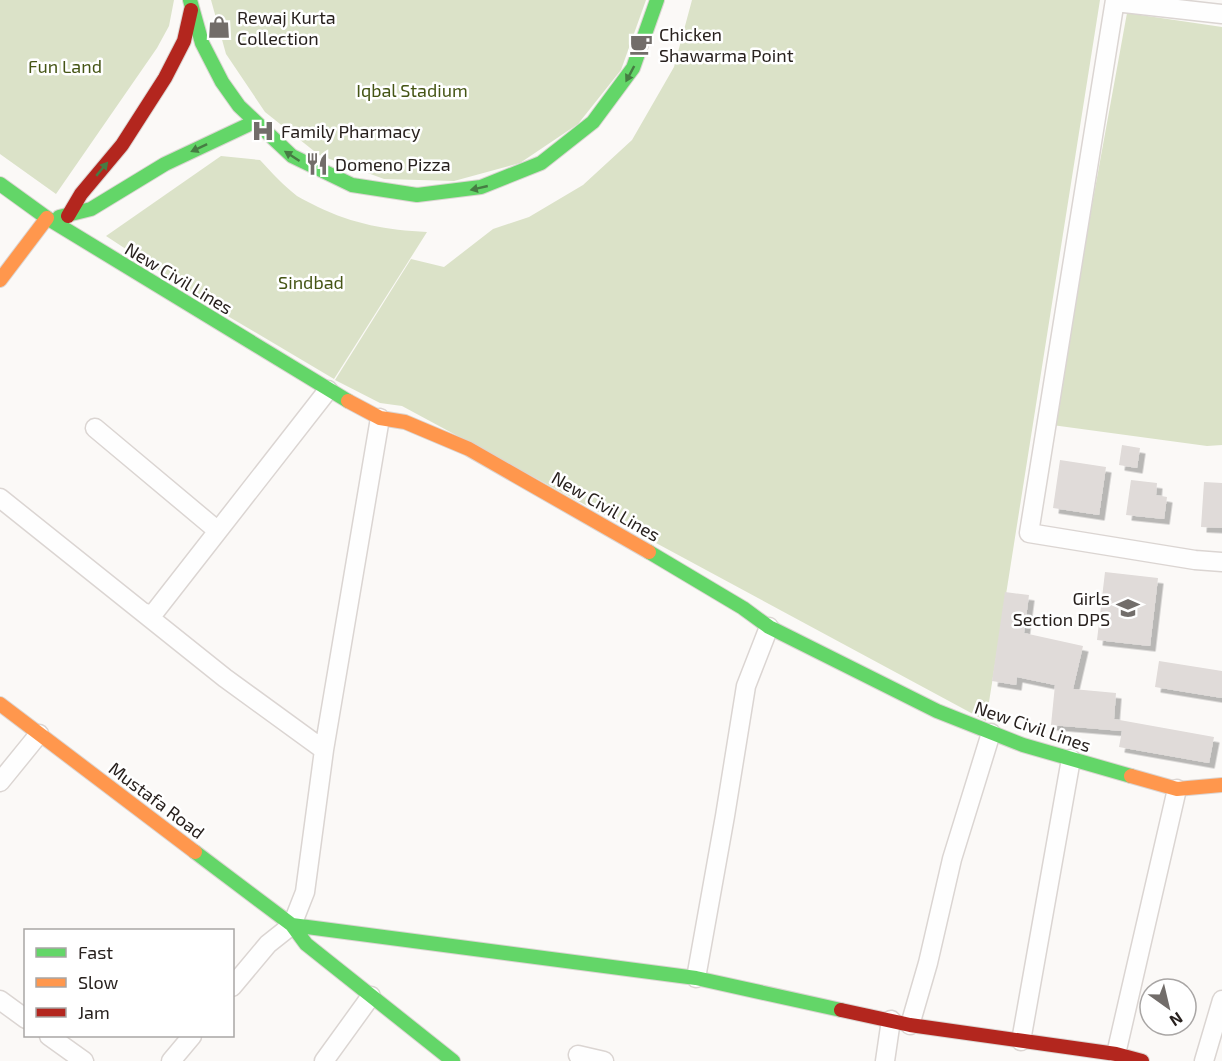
<svg xmlns="http://www.w3.org/2000/svg" width="1222" height="1061" font-family="'Exo 2',sans-serif">
<defs>
<filter id="shadow"><feDropShadow dx="5.5" dy="5.5" stdDeviation="0" flood-color="#0004"/></filter>
</defs>
<rect width="100%" height="100%" fill="#fbf9f7"/>
<path fill="#dbe2c8" d="M0 0H174L169 26 157 48 56 194 0 154Z
M211 0H646L621 70 578 124 520 163 454 181 384 179 319 155 265 112 226 54Z
M692 0H1100L986 721 402 406 380 403 335 380 411 259 444 267 493 229 529 217 583 185 632 140 674 67Z
M1127 13 1222 27V445L1207 446 1052 425Z
M221 156 260 160C272 173 283 185 297 196 303 200 311 203 318 207 353 224 387 230 427 232L334 379 231 318 106 236Z"/>
<path fill="#e0dbd9" filter="url(#shadow)" d="M1122 445 1140 448 1137 468 1119 465Z
M1060 460 1106 467 1099 515 1053 508Z
M1131 480 1157 483 1156 495 1167 497 1164 519 1126 515Z
M1204 482 1222 483V528L1201 527Z
M1105 572 1158 578 1150 646 1097 640Z
M1005 592 1029 595 1024 633 1083 646 1073 689 1116 693 1114 719 1214 737 1209 763 1119 747 1122 731 1051 725 1055 685 1017 677 1016 685 992 681Z
M1159 661 1222 671V698L1155 687Z"/>
<g fill="none" stroke-linecap="round" stroke-linejoin="round">
<g stroke="#dbd5d2" stroke-width="21">
<path id="street" d="M1115 0 1029 533 1195 560 1222 562
M1115 2 1222 14
M95 428 218 531
M0 498 225 678 324 750
M146 613 150 618 328 390
M0 782 39 734
M696 978 725 816 746 686 769 627
M232 987 268 944 292 925 305 892 324 750 380 418
M0 1000 26 1019
M910 1025 928 963 952 859 991 733
M49 1036 84 1061
M1021 1041 1071 759
M1116 1054 1177 789
M578 1055 604 1061
M171 1061 192 1036
M324 1061 371 996
M885 1061 891 1020
M1204 1061 1222 1000"/>
</g>
<g stroke="#dbd5d2" stroke-width="16">
<path id="fast" d="M190 0 202 43 222 82 239 106 292 156 352 185 417 195 481 187 541 163 593 122 633 68 657 0
M0 184 47 218 348 401
M59 217 91 209 165 164 252 123
M649 552 743 608 769 627 937 711 1023 745 1131 776
M195 852 292 925 306 944 453 1061
M292 925 696 978 841 1010"/>
</g>
<g stroke="#dbd5d2" stroke-width="16">
<path id="slow" d="M0 280 47 218
M348 401 380 418 405 422 469 449 649 552
M0 704 195 852
M1131 776 1177 789 1222 785"/>
</g>
<g stroke="#dbd5d2" stroke-width="16">
<path id="jam" d="M68 216 81 194 122 145 165 78 184 41 191 10
M841 1010 910 1025 1116 1054 1142 1061"/>
</g>
<use href="#street" stroke="#fefefe" stroke-width="18"/>
<use href="#fast" stroke="#63d668" stroke-width="14"/>
<use href="#slow" stroke="#ff974d" stroke-width="14"/>
<use href="#jam" stroke="#b3261e" stroke-width="14"/>
</g>
<defs><path id="oneway-solid" d="M-6-.8H1V-3.2L6.5 0L1 3.2V.8H-6Z" transform="scale(1.5)"/></defs>
<g fill="#467c43">
<use href="#oneway-solid" transform="translate(630 74) rotate(118)"/>
<use href="#oneway-solid" transform="translate(199 148) rotate(155)"/>
<use href="#oneway-solid" transform="translate(292 156) rotate(-147)"/>
<use href="#oneway-solid" transform="translate(102 169) rotate(-50)"/>
<use href="#oneway-solid" transform="translate(479 188) rotate(167)"/>
</g>
<defs>
<g id="shop-bare" transform="scale(1.8)"><path d="M-5-2.5h2.3a2.7 3.5 0 0 1 5.4 0H5L5.5 6h-11ZM-1.5-2.5h3a1.5 2.3 0 0 0-3 0Z" fill="#726d6a" stroke="#fff" stroke-width="2.5" paint-order="stroke"/></g>
<g id="cafe-bare" transform="scale(1.8)"><path d="M-5.5-4.5H6V0H3Q3 3.5 0 3.5H-2.5Q-5.5 3.5-5.5 0ZM3-3.2v2h1.7v-2ZM-6 4.5H4V6H-6Z" fill="#726d6a" stroke="#fff" stroke-width="2.5" paint-order="stroke"/></g>
<g id="hospital-bare" transform="scale(1.8)"><path d="M-5-5h3v3.5h4V-5h3V5h-3V1.5h-4V5h-3Z" fill="#726d6a" stroke="#fff" stroke-width="2.5" paint-order="stroke"/></g>
<g id="restaurant-bare" transform="scale(1.8)"><path d="M-5-6h1v4h1v-4h1v4h1v-4h1v5L-1.5 .5V6h-2V.5L-5-1ZM5-6V6H3V1.5H1.5Q1.5-4 5-6Z" fill="#726d6a" stroke="#fff" stroke-width="2.5" paint-order="stroke"/></g>
<g id="school-bare" transform="scale(1.8)"><path d="M0-5L7-2L0 1L-7-2ZM-4 1L0 2.5L4 1V4Q0 6-4 4Z" fill="#726d6a" stroke="#fff" stroke-width="2.5" paint-order="stroke"/></g>
</defs>
<g fill-rule="evenodd">
<use href="#shop-bare" x="219" y="27"/>
<use href="#cafe-bare" x="641" y="44"/>
<use href="#hospital-bare" x="263" y="131"/>
<use href="#restaurant-bare" x="317" y="164"/>
<use href="#school-bare" x="1128" y="608"/>
</g>
<g text-anchor="middle" dominant-baseline="central" stroke-width="5" stroke-linejoin="round" paint-order="stroke">
<g font-size="18" fill="#28211e" stroke="#fff" text-anchor="start">
<text x="237" y="17">Rewaj Kurta<tspan x="237" dy="21">Collection</tspan></text>
<text x="659" y="34">Chicken<tspan x="659" dy="21">Shawarma Point</tspan></text>
<text x="281" y="131">Family Pharmacy</text>
<text x="335" y="164">Domeno Pizza</text>
<text x="1110" y="598" text-anchor="end">Girls<tspan x="1110" dy="21">Section DPS</tspan></text>
</g>
<g font-size="18" fill="#455515" stroke="#fff">
<text x="65" y="66">Fun Land</text>
<text x="412" y="90">Iqbal Stadium</text>
<text x="311" y="282">Sindbad</text>
</g>
<g font-size="18" fill="#28211e" stroke="#fff">
<text transform="translate(179 278) rotate(31)">New Civil Lines</text>
<text transform="translate(606 506) rotate(30)">New Civil Lines</text>
<text transform="translate(1033 726) rotate(19)">New Civil Lines</text>
<text transform="translate(157 800) rotate(37)">Mustafa Road</text>
</g>
</g>
<rect x="24" y="929" width="210" height="108" fill="#ffffff" stroke="#a9a6a5" stroke-width="1.5"/>
<rect x="36" y="948" width="30" height="9" fill="#63d668" stroke="#a9a6a5" stroke-width="1.5"/>
<text x="78" y="959" font-size="18" fill="#28211e">Fast</text>
<rect x="36" y="978" width="30" height="9" fill="#ff974d" stroke="#a9a6a5" stroke-width="1.5"/>
<text x="78" y="989" font-size="18" fill="#28211e">Slow</text>
<rect x="36" y="1008" width="30" height="9" fill="#b3261e" stroke="#a9a6a5" stroke-width="1.5"/>
<text x="78" y="1019" font-size="18" fill="#28211e">Jam</text>
<g transform="translate(1168 1007) rotate(146)"><circle r="28" fill="#ffffff" stroke="#a9a6a5" stroke-width="1.5"/>
<path d="M0-4.5L10 22L0 15L-10 22Z" fill="#726d6a"/>
<text y="-9" font-size="16" font-weight="bold" text-anchor="middle" fill="#28211e">N</text>
</g>
</svg>
